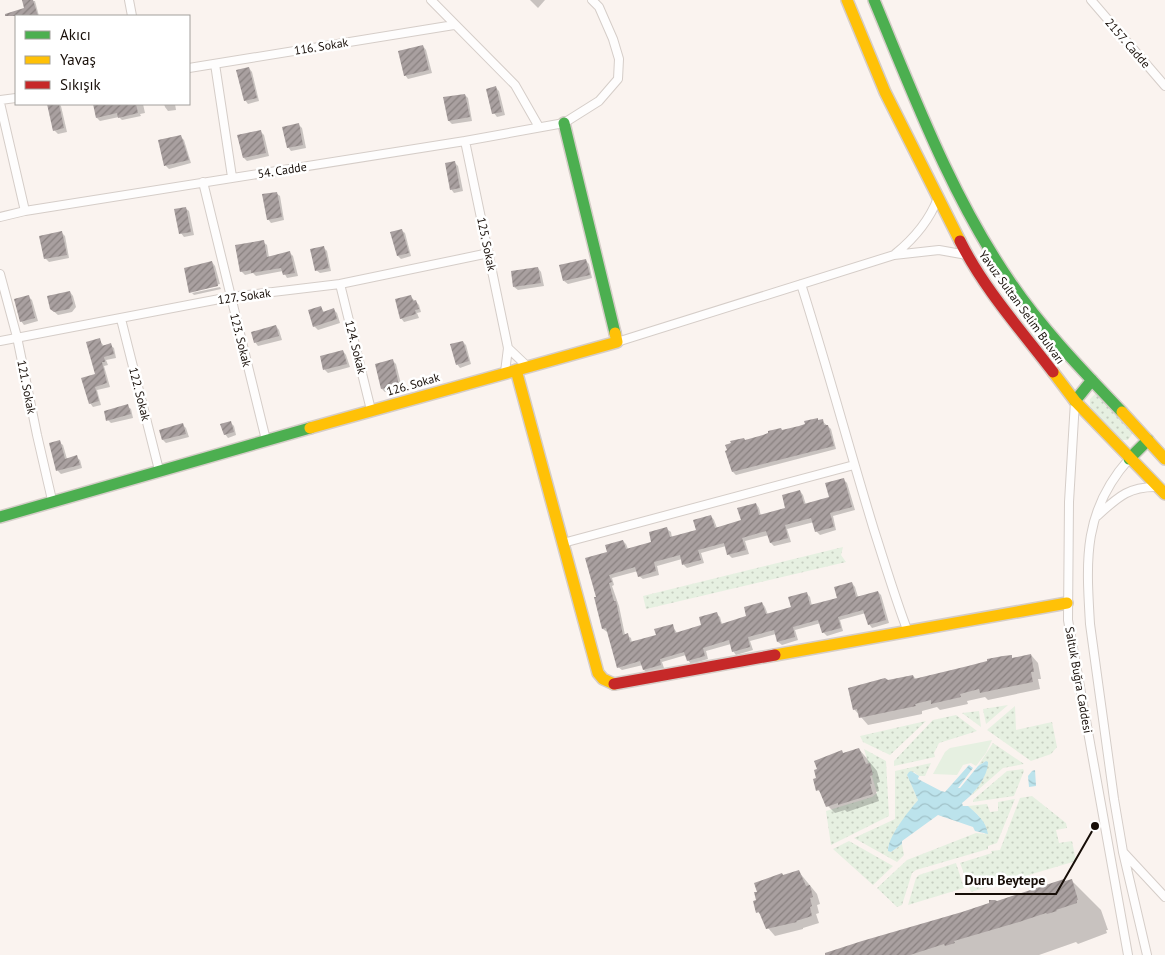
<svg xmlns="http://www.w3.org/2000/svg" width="1165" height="955" font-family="'PT Sans',sans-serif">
<defs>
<pattern id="grass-dots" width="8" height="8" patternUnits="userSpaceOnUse" patternTransform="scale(1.25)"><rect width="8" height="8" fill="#e6f0e1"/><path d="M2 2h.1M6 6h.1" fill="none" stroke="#c5cdc0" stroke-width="1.8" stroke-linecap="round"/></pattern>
<pattern id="water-waves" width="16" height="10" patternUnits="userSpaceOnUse" patternTransform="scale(1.25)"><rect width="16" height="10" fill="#bce3ec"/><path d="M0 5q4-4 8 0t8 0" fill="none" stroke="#a1c2c9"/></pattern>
<pattern id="building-hatch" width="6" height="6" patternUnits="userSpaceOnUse" patternTransform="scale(1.25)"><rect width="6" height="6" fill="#a9a0a0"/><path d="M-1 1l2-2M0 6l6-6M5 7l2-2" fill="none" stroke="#898180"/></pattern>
</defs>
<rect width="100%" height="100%" fill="#faf3ef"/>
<path fill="url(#grass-dots)" d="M1096 393 1133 433 1128 440H1122L1092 410 1090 406V399Z
M843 547 841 555 846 562 646 609 643 596Z
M1008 705 986 724 983 709Z
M1015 706 1016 730 1052 722 1057 747 1051 754 1031 761 987 730Z
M979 711 981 727 962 713Z
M956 715 977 731 939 743 934 753 935 757 894 766V761L933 720Z
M926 721 890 755 863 742 860 736Z
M993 743 1024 764 1003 768 971 796 984 777 986 761 978 766Z
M864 749 886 761 889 816 831 845 826 811 872 797 877 793Z
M931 763 925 776H919L914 772 907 775 918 800 899 825 888 847 891 852 902 844 904 855 897 862 854 838 895 819V771Z
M1023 769 1024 771 1014 796 973 802V800L1007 771Z
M1032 796 1066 823 1067 828 1056 830 1059 843 1072 841 1076 861 971 892 960 863 992 853 991 851 1000 850 1020 798Z
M1015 799 997 843 988 846V849L916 870 912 873 902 905 897 907 877 888 907 860 976 833 985 834 979 816 968 806 987 804 990 812 998 811V802Z
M849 841 893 866 873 885 833 849Z
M956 863 964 888 908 905 916 878 919 875Z"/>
<path fill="#e6f0e1" d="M992 740 986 753 976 766 971 763 963 765 957 775 933 774 945 752 950 748Z"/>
<path fill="url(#water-waves)" d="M986 761 988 762C988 777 974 794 962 803L963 806H968C977 814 986 821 988 834L975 831 973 827 938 815 902 841V844L891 852 888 851C888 836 908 812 918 800L907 775 909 772 911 771 919 776 918 779 941 791 945 792 969 765 973 768 958 788H960L978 766Z
M1035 770 1036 786 1029 787 1028 776 1032 771Z"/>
<path fill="#0003" d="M23 0 35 1 39 16H22L21 11 26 9Z
M530 0H545L538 8Z
M423 46 426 50 432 73 408 79 405 75Z
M249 68 252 72 259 101 248 104 245 100Z
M496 88 499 91 505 115 497 117 494 113Z
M465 95 468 98 472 121 452 124 449 121Z
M59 104 61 106 67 132 58 134 54 130 49 105Z
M94 104H143L145 113 140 114 141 116 122 120 119 117 100 121 97 118Z
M164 104H175L176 110 168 111 165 107Z
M299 125 302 128 306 148 291 151 288 147Z
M260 131 264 135 269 156 247 161 244 158Z
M181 137 184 140 191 163 169 169 166 166 160 141Z
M455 163 458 166 463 191 454 193 451 189Z
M276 193 280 196 284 220 271 223 268 219Z
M185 208 189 211 194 235 184 237 181 233Z
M401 230 405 233 411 256 401 259 398 256 391 233Z
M62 233 65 236 69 258 49 262 45 258Z
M263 242 267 245 269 258 290 253 293 256 298 276 287 278 283 271 256 276 253 273 245 275 241 271Z
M323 247 327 251 331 271 320 273 316 270Z
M585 260 589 264 592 278 568 284 564 281Z
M212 262 215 266 220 284 191 291V293L185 269Z
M538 268 541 272 544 286 518 290 514 287Z
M220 287 221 289 194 295 192 293Z
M70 292 73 296 76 307 72 312 58 315 51 309Z
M29 297 32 300 38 321 24 325 21 321Z
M411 297 419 305 421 312 417 313 419 318 404 322 401 318Z
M321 307 324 312 334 310 337 313 340 323 318 330 314 326Z
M276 326 279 330 282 340 258 346 255 342Z
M99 340 104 346 110 345 114 348 116 358 106 360 108 365 104 366 110 387 97 390 101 405 93 407 90 403 97 375Z
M463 342 466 345 471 364 460 368 457 364Z
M343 351 346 355 350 367 328 373 325 370 321 357Z
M393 361 396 364 402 388 385 392 382 389Z
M127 406 131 409 133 418 111 423 108 420Z
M817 419 819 421H822L831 429 836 449 736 475 733 472 746 441 800 427Z
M230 422 234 426 236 435 228 438 225 434Z
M183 425 186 428 189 437 166 443 163 440 160 431Z
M59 442 63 445 67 459 76 457 80 460 82 468 61 474 58 471 51 444Z
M843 479 847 483 855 510 833 516 836 530 820 535 816 531 814 522 787 529 791 542 774 546 771 543 769 535 745 541 749 554 732 558 729 555 726 546 701 553 704 563 687 568 684 565 682 559 657 566 659 575 643 579 639 576 638 571 612 578 614 585 612 586 619 606 625 635H627L631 638 632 643 658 636 672 625 677 633 703 626 717 614 720 617 722 624 748 617 762 603 765 607 768 615 792 608 806 593 810 597 812 606 838 598 852 583 855 587 858 597 878 592 881 595 889 623 872 628 869 624 866 613 840 620 843 631 827 636 823 632 821 623 795 630 798 640 782 645 778 642 776 634 750 641 753 650 736 655 733 651 731 644 706 651 708 659 691 664 688 660 686 655 662 662 664 668 648 673 644 670 643 665 622 670 618 667 609 632H607L603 629 597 598 608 553 623 541 626 544 628 549 653 542 667 529 671 532 672 538 697 531 711 516 714 520 717 528 742 521 756 504 759 508 761 516 787 509 800 491 803 495 806 505 831 498Z
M1031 655 1038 663 1041 679H1038L1040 689 988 700 985 697 967 701 968 704 940 710 937 707 922 711V714L868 725 854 709 887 682 913 676 916 679 1011 657 1013 659Z
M859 749 877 771 880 782 877 783 879 791 876 792 879 801 847 812 845 810 835 813 828 806 823 795 818 790 844 754Z
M799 872 817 894 820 904 817 905 819 913 816 914 819 923 803 928V929L775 936 768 928 763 917 758 912 783 876Z
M1071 880 1101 910 1108 930H1106L1107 933 1078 944 1076 942 1039 955H827Z"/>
<path fill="url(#building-hatch)" d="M22 0H33L38 16H5V14L24 8Z
M423 45 429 70 404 76 398 51Z
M249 67 257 98 244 101 236 70Z
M496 86 502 112 492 114 486 89Z
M465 94 470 117 448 121 443 97Z
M47 104H59L64 128 53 131Z
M93 104H136L138 113 118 118 117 113 96 118Z
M299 123 303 145 287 148 282 127Z
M261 130 266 153 243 158 237 135Z
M181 135 189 160 164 166 158 140Z
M455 161 460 188 450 190 445 163Z
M277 192 282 217 267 220 262 194Z
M186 207 191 232 179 234 174 209Z
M402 229 409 253 397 256 390 232Z
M62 231 67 255 44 259 39 236Z
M264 240 267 257 290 251 295 273 283 275 281 268 251 273V270L240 272 235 245Z
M324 246 329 268 315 271 310 249Z
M586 259 590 275 563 281 559 265Z
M212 261 218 286 189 293 184 268Z
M538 267 541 283 513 287 511 271Z
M70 291 73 304 69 309 54 312 50 309 47 296Z
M29 295 35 318 20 322 14 299Z
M411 295 413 301 416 300 419 309 415 310 416 314 400 319 395 299Z
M321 306 323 312 334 308 337 319 313 327 308 310Z
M276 325 279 336 254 343 251 332Z
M100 338 102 346 111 343 114 354 104 357 105 362H102L107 383 95 387 99 401 89 404 81 378 95 374 86 342Z
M463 341 469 361 456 365 450 344Z
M343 350 347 364 323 370 320 356Z
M393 359 399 385 381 389 375 364Z
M128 404 131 414 106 421 104 411Z
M818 418V420L823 419 824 425H828L834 446 732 472 725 451 727 450 725 445 731 443 730 441 744 438 745 440 763 435 768 433V431L781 428 782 430 799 426 805 424 804 421Z
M231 421 234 432 224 435 220 424Z
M183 423 186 434 162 440 159 430Z
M60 440 65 459 77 455 80 465 56 471 49 443Z
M844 478 852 507 830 513 834 527 815 532 811 518 785 525 788 538 770 543 766 531 742 538 746 550 727 555 724 543 698 550 701 560 682 565 680 555 654 562 656 571 638 577 635 567 609 575 612 582 609 583 614 601H616L623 635 628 633 630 642 656 635 654 629 673 624 675 633 701 625 699 617 717 612 721 624 746 616 744 607 762 602 766 614 791 607 788 597 807 592 810 605 837 598 834 587 852 582 856 597 878 591 886 620 868 625 863 610 838 617 841 628 822 633 818 620 793 627 795 637 777 642 774 630 748 637 750 647 732 652 729 640 703 648 705 656 687 661 684 652 660 659 661 665 643 670 640 661 617 668 606 628 602 629 594 597H596L585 558 607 552 605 545 623 540 626 549 651 542 649 532 667 527 670 537 696 530 693 520 711 515 715 528 741 520 737 508 756 503 759 515 785 508 782 495 800 490 804 504 829 497 825 483Z
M1031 654 1034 672H1031L1033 682 980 693 979 689 960 694 961 697 931 704V700L915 704 916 706 859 718 857 709 853 710 848 688 885 678 888 680 913 675 914 679 968 666 987 661V659L1003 656 1012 655V658Z
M859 748 866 764 870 763 873 775 870 776 872 784H870L873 794 838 805V803L826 807 819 790 816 791 813 779 816 778 814 770 817 769 814 761 842 750 843 753Z
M799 870 806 886 810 885 813 897 810 898 812 906 810 907 812 916 796 921 797 922 766 929 759 912 756 913 753 901 756 900 754 892H757L754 883 782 873 783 875Z
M1064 879 1065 881 1072 879 1078 900H1077V903L1056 910 1057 911 1047 914 1046 913 1019 922 954 941 955 943 945 946 944 944 910 955H825V953L862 941 962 912 989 903V900H995L997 901Z"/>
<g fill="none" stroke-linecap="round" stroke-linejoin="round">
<g stroke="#d5cdc8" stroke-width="10">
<path id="street" d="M129 0 132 16
M431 0 515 85 539 127
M1091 0 1165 86
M215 64 232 177
M189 68 454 25
M0 100 16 98
M0 103 25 211
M465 141 508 348 505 372
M203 182 266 440
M0 217 25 211 465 141 564 123 599 101 618 79 619 59 613 39 599 7 592 0
M895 254C915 238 929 221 938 198
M0 274 17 337 37 435 52 500
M340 284 371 410
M801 284C827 366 849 448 874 530 885 564 895 598 908 632
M121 319 159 470
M0 341 230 297 340 284 489 253
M617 342 894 255 939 250 967 255
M508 348 528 367
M1075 401 1069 502 1068 620 1128 955
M1129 459C1083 511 1086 558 1090 624L1114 799 1123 852 1147 955
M1097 516C1118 497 1129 486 1158 487
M563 543 854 465
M1124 853 1165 897"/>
</g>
<g stroke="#d5cdc8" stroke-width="14">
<path id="fast" d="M874 0C914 96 951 196 1011 283 1043 330 1083 371 1122 412
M564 123 615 333
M1075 401 1092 380
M1129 459 1148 440
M0 517 310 428"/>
</g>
<g stroke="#d5cdc8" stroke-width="14">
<path id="slow" d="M847 0 885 92 960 241
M516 370 598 673 603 679 614 684
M1053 372 1075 401 1165 494
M1122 412 1165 459
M310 428 617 342 615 333
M775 655 1067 603"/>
</g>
<g stroke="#d5cdc8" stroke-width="14">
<path id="jam" d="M960 241C984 289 1021 330 1053 372
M614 684 775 655"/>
</g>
<use href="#street" stroke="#fefdfd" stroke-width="8"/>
<use href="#fast" stroke="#4caf50" stroke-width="11"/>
<use href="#slow" stroke="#ffc107" stroke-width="11"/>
<use href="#jam" stroke="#c62828" stroke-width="11"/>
</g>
<g text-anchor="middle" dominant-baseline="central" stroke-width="5" stroke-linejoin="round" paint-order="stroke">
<g font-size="12" fill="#170e08" stroke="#fff">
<text transform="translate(1128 43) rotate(49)">2157. Cadde</text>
<text transform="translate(321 46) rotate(-9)">116. Sokak</text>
<text transform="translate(282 170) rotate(-9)">54. Cadde</text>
<text transform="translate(487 244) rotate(78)">125. Sokak</text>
<text transform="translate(244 296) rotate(-8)">127. Sokak</text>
<text transform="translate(1022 307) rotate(54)">Yavuz Sultan Selim Bulvarı</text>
<text transform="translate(241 340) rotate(76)">123. Sokak</text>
<text transform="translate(356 347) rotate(76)">124. Sokak</text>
<text transform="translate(413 384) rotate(-16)">126. Sokak</text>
<text transform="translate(27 387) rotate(79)">121. Sokak</text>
<text transform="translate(140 394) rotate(76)">122. Sokak</text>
<text transform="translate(1079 680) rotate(80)">Saltuk Buğra Caddesi</text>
</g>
</g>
<path fill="none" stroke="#170e08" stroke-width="2" d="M1095 826L1056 894H955"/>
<circle fill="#170e08" stroke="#fff" stroke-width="2" cx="1095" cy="826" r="5"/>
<g font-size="14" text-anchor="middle" font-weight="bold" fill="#170e08" stroke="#fff" stroke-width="5" stroke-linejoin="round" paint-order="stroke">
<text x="1005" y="885">Duru Beytepe</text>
</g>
<rect x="15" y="15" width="175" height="90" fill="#ffffff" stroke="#a29f9c"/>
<rect x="25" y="31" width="25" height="8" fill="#4caf50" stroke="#a29f9c"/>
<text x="60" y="40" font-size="15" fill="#170e08">Akıcı</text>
<rect x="25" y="56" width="25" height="8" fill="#ffc107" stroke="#a29f9c"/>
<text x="60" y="65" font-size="15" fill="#170e08">Yavaş</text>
<rect x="25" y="81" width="25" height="8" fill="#c62828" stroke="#a29f9c"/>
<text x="60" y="90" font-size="15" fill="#170e08">Sıkışık</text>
</svg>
